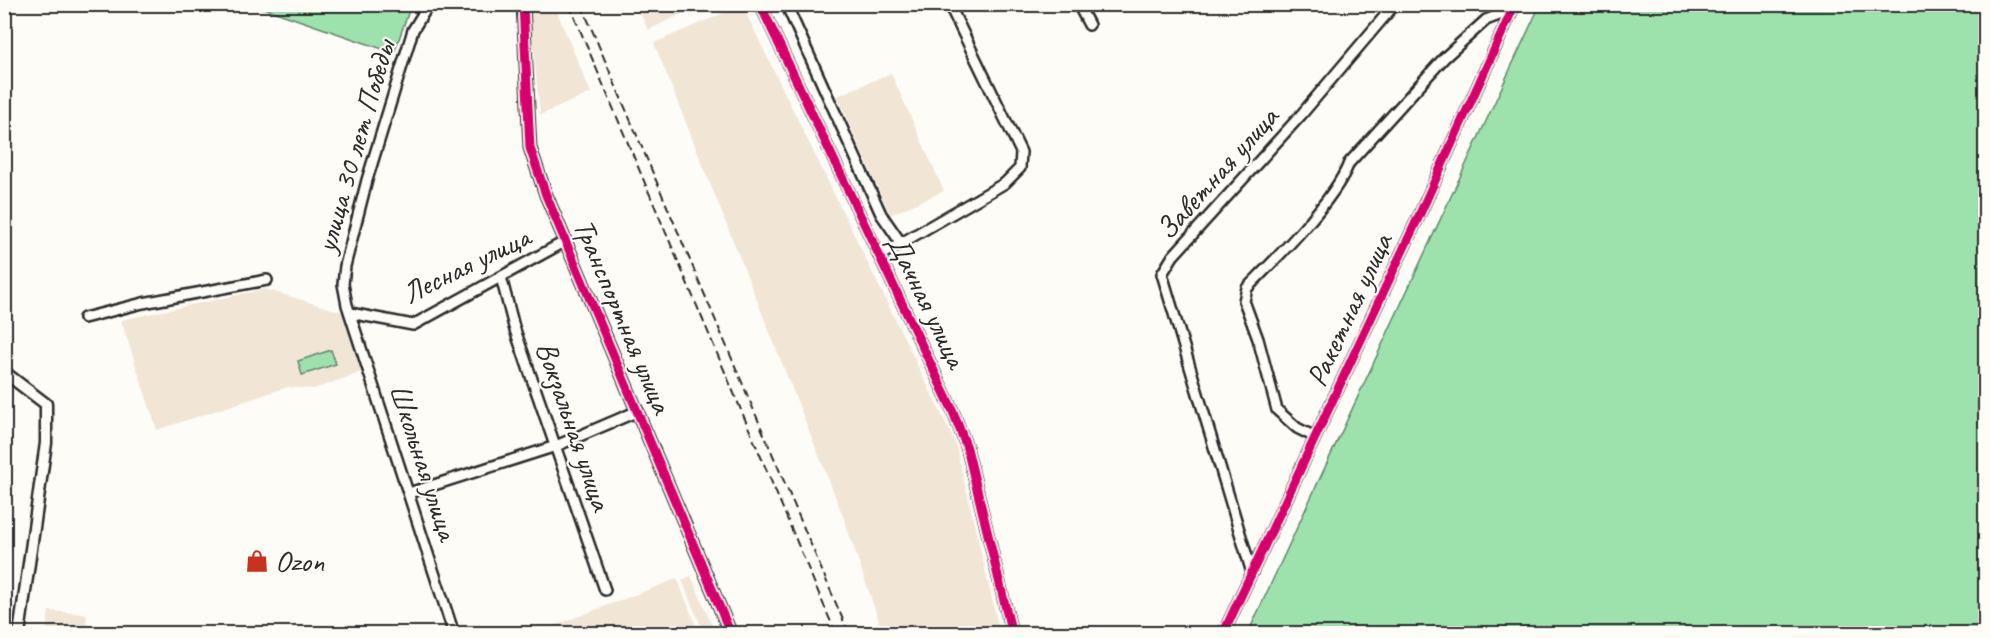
<svg xmlns="http://www.w3.org/2000/svg" width="1990" height="638" font-family="Caveat,sans-serif">
<rect width="100%" height="100%" fill="#fdfcf7"/>
<filter id="ink" filterUnits="userSpaceOnUse"><feTurbulence type="fractalNoise" baseFrequency=".0167" numOctaves="2"/><feDisplacementMap in="SourceGraphic" scale="12" xChannelSelector="R" yChannelSelector="G"/><feConvolveMatrix kernelMatrix="1 2 1 2 8 2 1 2 1" color-interpolation-filters="sRGB"/></filter>
<g filter="url(#ink)">
<path fill="#f1e6d6" d="M529 5H554L591 93 540 115Z
M636 5H701L648 30Z
M742 5 955 442 1000 633H883L843 516 654 43Z
M891 73 944 191 890 215 837 96Z
M265 289 342 312 365 371 314 389 288 387 157 430 121 320Z
M691 576 699 594 715 633H704L689 598 682 580Z
M677 578 699 633H535L666 583Z
M49 611 87 614 85 633H46Z"/>
<path fill="#9de1ad" stroke="#64866c" stroke-width="1.5" d="M255 5 411 4V5L394 53Z
M1540 5H1985V633H1248Z
M331 350 336 364 302 375 298 361Z"/>
<g fill="none" stroke-linecap="round" stroke-linejoin="round">
<g stroke="#2b2b2b" stroke-width="14">
<path id="minor" d="M429 4 413 30 367 180 345 266 343 284 347 305 454 634
M760 4 952 409 967 448 1012 634
M786 4 881 214 901 243
M1078 4 1089 25
M879 256 1005 183 1020 168 1021 152 949 4
M501 277 514 327 605 590
M350 313 413 325 566 241
M84 318 143 303 267 280
M1315 437 1297 428 1277 410 1258 339 1244 301 1247 288C1276 259 1335 200 1349 163L1444 58 1486 20 1512 10
M409 493 556 446 638 411
M1252 573 1162 274 1173 256 1301 115 1395 4
M1223 634 1418 218 1515 4"/>
</g>
<g stroke="#2b2b2b" stroke-width="15">
<path id="tertiary" d="M523 4 530 148 546 195 731 634
M4 372 46 404V443L19 634"/>
</g>
<use href="#minor" stroke="#fdfcf7" stroke-width="9"/>
<use href="#tertiary" stroke="#fdfcf7" stroke-width="10"/>
<path stroke="#2b2b2b" stroke-width="2" stroke-dasharray="9 4.5" stroke-linecap="butt" d="M569 4 836 634
M581 4 849 634"/>
<g stroke="#fdfcf7" stroke-width="13">
<path id="cycleway" d="M523 4 530 148 546 195 731 634
M760 4 952 409 967 448 1012 634
M1223 634 1418 218 1515 4"/>
</g>
<use href="#cycleway" stroke="#d6006c" stroke-width="9"/>
</g>
</g>
<defs>
<g id="shop-bare" transform="scale(1.8)"><path d="M-5-2.5h2.3a2.7 3.5 0 0 1 5.4 0H5L5.5 6h-11ZM-1.5-2.5h3a1.5 2.3 0 0 0-3 0Z" fill="#c8321e" stroke="#fdfcf7" stroke-width="2.5" paint-order="stroke"/></g>
</defs>
<g fill-rule="evenodd">
<use href="#shop-bare" x="257" y="561"/>
</g>
<g text-anchor="middle" dominant-baseline="central" stroke-width="4.5" stroke-linejoin="round" paint-order="stroke">
<g font-size="30" fill="#2b2b2b" stroke="#fdfcf7">
<text transform="translate(355 146) rotate(-74)">улица 30 лет Победы</text>
<text transform="translate(1217 173) rotate(-48)">Заветная улица</text>
<text transform="translate(466 265) rotate(-26)">Лесная улица</text>
<text transform="translate(927 301) rotate(64)">Дачная улица</text>
<text transform="translate(1349 310) rotate(-65)">Ракетная улица</text>
<text transform="translate(623 316) rotate(67)">Транспортная улица</text>
<text transform="translate(574 426) rotate(71)">Вокзальная улица</text>
<text transform="translate(424 462) rotate(72)">Школьная улица</text>
</g>
<g font-size="30" fill="#2b2b2b" stroke="#fdfcf7" text-anchor="start">
<text x="275" y="561">Ozon</text>
</g>
</g>
<rect width="1990" height="638" fill="none" stroke="#fdfcf7" stroke-width="24"/>
<rect x="12" y="12" width="1966" height="614" fill="none" stroke="#2b2b2b" stroke-width="2" filter="url(#ink)"/>
</svg>
